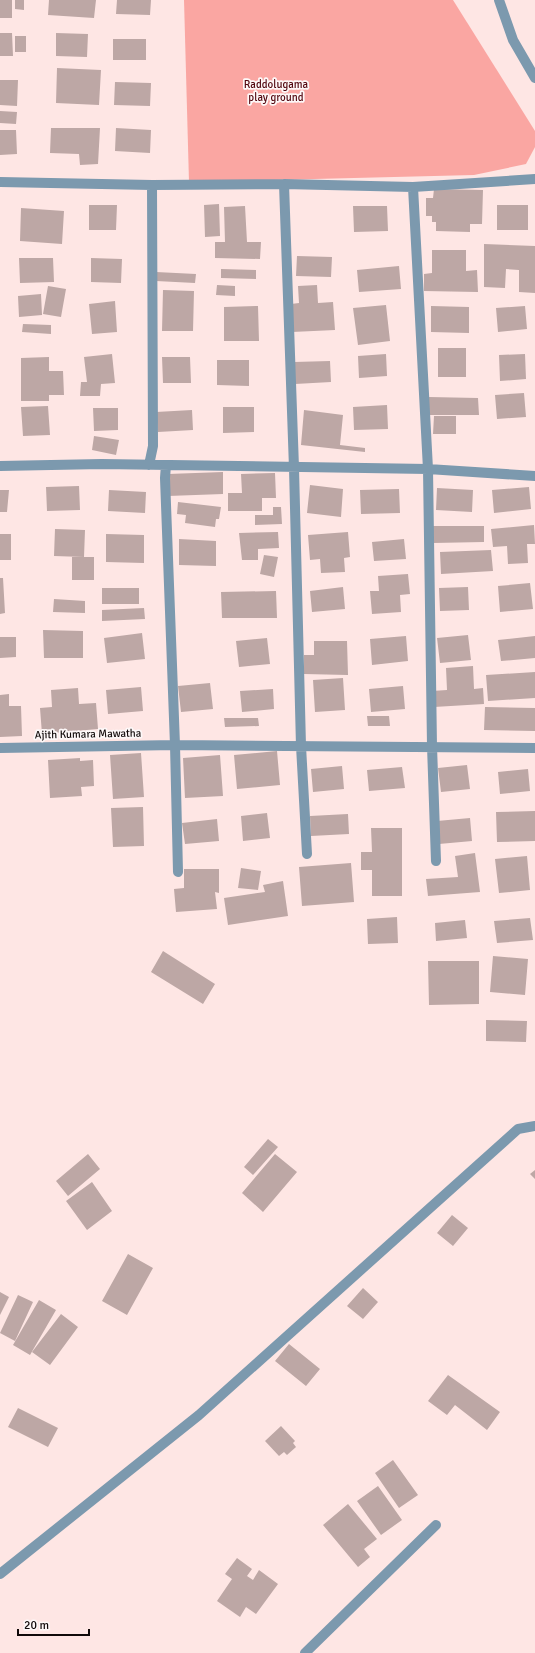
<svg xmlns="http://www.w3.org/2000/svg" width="535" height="1653" font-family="Signika,sans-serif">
<rect width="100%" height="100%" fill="#fee6e4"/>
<path fill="#faa6a2" d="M184 0H453L535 131V147L526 164 474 175 189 182Z"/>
<path fill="#bda7a5" d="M0 0H12V18H0Z
M15 0H24V10L15 9Z
M49 0H96L94 18 48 15Z
M117 0H151L150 15 116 14Z
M0 33H12L13 56H0Z
M56 33 88 34 87 57 56 56Z
M15 36H26V52H15Z
M113 39H146V60H113Z
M57 68 101 70 99 105 56 103Z
M0 80H18L17 106 0 105Z
M115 82 151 83 150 106 114 105Z
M0 111 17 112 16 124 0 123Z
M51 128H100L98 164 80 165 79 154 50 153Z
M116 128 151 130 150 153 115 151Z
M0 130H16L17 154 0 155Z
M434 189 483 190 482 224H470V232L436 231V222H432V216H426V198H433Z
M219 204 220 236 205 237 204 205Z
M89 205H117L116 230H89Z
M497 205H528V230H497Z
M245 206 247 242H261L260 259 215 258V242H225L224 207Z
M353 206H387L388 231 354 232Z
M21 208 64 211 62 244 20 241Z
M484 244 535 246V293L519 292V270L506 269 505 288 484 287Z
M432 250H466V271L477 270 478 292 424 291V274L432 273Z
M297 256 332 257 331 277 296 276Z
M19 258H53L54 282 20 283Z
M91 258 122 259 121 283 91 282Z
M399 266 401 289 359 292 357 270Z
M221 269 256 270V279L221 278Z
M156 272 196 274 195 283 156 281Z
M217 285 235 286V296L216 295Z
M317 285 318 303 333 302 335 330 292 332 291 304 299 303 298 286Z
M48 286 66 289 61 317 43 314Z
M163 290 194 291 193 331H162Z
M41 294 42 315 19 317 18 296Z
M115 301 117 332 92 334 89 304Z
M386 305 390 341 358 345 353 308Z
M258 306 259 341H224V307Z
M431 306 469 307V333L431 332Z
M525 306 527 329 498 332 496 308Z
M23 324 51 325V334L22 332Z
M438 348H466V377H438Z
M112 354 115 383 101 384 100 396H80L81 382H87L84 357Z
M386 354 387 376 359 378 358 356Z
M525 354 526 379 500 381 499 355Z
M49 357V371H63L64 395H49V401H21V358Z
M162 357H190L191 383H163Z
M217 360H249V386L217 385Z
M330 361 331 382 295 384 294 362Z
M524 393 526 417 497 419 495 395Z
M429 397 478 398 479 415H429Z
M387 405 388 429 354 430 353 407Z
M48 406 50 435 23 436 21 407Z
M223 407H254V432L223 433Z
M93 408H118V430L94 431Z
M192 410 193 430 158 432 156 412Z
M304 410 343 415 340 445 365 448V452L301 445Z
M434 416H456V434H433Z
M94 436 119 440 116 455 92 450Z
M223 472V494L168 496V474Z
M275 473 276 498H262V511H228V493H242L241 474Z
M310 485 343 489 341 517 307 513Z
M79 486 80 510 47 511 46 487Z
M529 487 531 509 494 513 492 490Z
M437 488 473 490 472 512 436 510Z
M399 489 400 513 361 514 360 490Z
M0 490H9L7 512H0Z
M109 490 146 492 145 513 108 511Z
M178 502 221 507 219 519H216L215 527 185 523 186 515 177 514Z
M273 507H281L282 524 255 525V515H273Z
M534 525 535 544H527L528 563 508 564 507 546 493 547 491 529Z
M432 526H484V542L433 543Z
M55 529 85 530 84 557 54 556Z
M278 532 279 548 258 549V560H242L239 533Z
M348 532 350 557 344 558 345 572 321 573 320 559 310 560 308 535Z
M0 534H11V560H0Z
M106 534 144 535V563L106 562Z
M179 539 216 541V566L179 565Z
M404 539 406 559 374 561 372 542Z
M491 550 493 571 441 574 440 552Z
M264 555 278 557 274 577 260 574Z
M72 557H94V580H72Z
M408 574 410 594 400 595 401 612 372 614 370 591H379L378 576Z
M0 578H3L5 613 0 614Z
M530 583 533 609 500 612 498 586Z
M343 587 345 609 312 612 310 591Z
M468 587 469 610 440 611 439 588Z
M102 588H139V604H102Z
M276 591 277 618H222L221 592Z
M54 599 85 601V613L53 612Z
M144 608 145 619 102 621V610Z
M43 630 83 631V658H44Z
M142 633 145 659 107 663 104 638Z
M468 635 471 660 440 663 437 638Z
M406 636 408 661 372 665 370 639Z
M535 636V658L501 661 498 640Z
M0 637H16V657L0 658Z
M267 638 270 664 239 667 236 641Z
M314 641H347L348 675 304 674V655H314Z
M473 666 474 689 483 688 484 704 434 707 432 691 447 690 446 668Z
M535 672V698L488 701 486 675Z
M343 678 345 710 315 712 313 680Z
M210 683 213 709 181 712 178 686Z
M403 686 405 709 371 712 369 689Z
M141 687 143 711 108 714 106 690Z
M78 688 79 704 96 703 98 729 42 734 40 708 52 707 51 690Z
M273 689 274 709 242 712 240 691Z
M9 694V706H21L22 736 0 737V695Z
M485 707 535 708V731L484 730Z
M367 716H389L390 726H368Z
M224 718H258L259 726 225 727Z
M277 751 280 785 237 789 234 755Z
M141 753 144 797 113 799 110 755Z
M220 755 223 796 185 798 183 758Z
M80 758V761L93 760 94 786 81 787 82 796 50 798 48 760Z
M467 765 470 789 441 792 438 768Z
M342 766 344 789 313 792 311 769Z
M402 767 405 788 369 791 367 770Z
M528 769 530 791 500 794 498 772Z
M143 807 144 846 113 847 111 808Z
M535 811V841L497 842 496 812Z
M267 813 270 838 243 841 241 816Z
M348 814 349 834 311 836 310 816Z
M470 818 472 841 439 844 437 821Z
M217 819 219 841 185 844 182 823Z
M371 828H402V896H372V870H361V852H372Z
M475 853 480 892 428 896 426 879 458 877 455 856Z
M527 856 530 890 499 893 495 859Z
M351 863 354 902 302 906 299 867Z
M241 868 261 871 258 890 238 888Z
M184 869H219V893L215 892 217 909 176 912 174 889 184 888Z
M283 881 288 916 228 925 224 898 265 892 263 885Z
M397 917 398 943 368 944 367 919Z
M530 918 533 940 497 943 494 921Z
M465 920 467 938 436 941 435 923Z
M163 951 215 984 203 1004 151 972Z
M493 956 528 959 525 995 490 992Z
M428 961H479V1004L429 1005Z
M486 1020 527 1021 526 1042 486 1041Z
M268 1139 278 1147 253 1175 244 1167Z
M88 1154 100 1169 68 1196 56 1181Z
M275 1154 297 1172 263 1212 242 1193Z
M535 1170V1179L530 1174Z
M92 1182 112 1211 87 1230 66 1201Z
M452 1215 468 1228 453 1246 437 1233Z
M128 1254 153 1268 127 1315 102 1301Z
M363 1288 378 1302 363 1319 347 1306Z
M0 1292 9 1297 0 1315Z
M18 1295 33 1302 15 1341 0 1333Z
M39 1300 56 1310 30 1355 13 1345Z
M61 1314 78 1327 50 1365 32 1352Z
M289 1344 320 1369 306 1386 275 1361Z
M448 1375 500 1412 487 1430 455 1405 447 1415 428 1401Z
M18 1408 58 1428 48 1447 8 1427Z
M281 1426 295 1441 293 1443 296 1447 287 1455 284 1452 279 1456 265 1441Z
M393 1460 418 1495 399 1508 375 1473Z
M378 1486 402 1520 381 1535 357 1501Z
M348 1504 377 1539 364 1549 370 1557 358 1567 323 1525Z
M237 1558 252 1569 247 1576 253 1580 259 1570 278 1584 256 1614 246 1607 240 1617 217 1601 232 1579 225 1574Z"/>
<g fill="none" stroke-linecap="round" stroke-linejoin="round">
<path stroke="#7c99ae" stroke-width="10" d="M499 0 513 40 535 78
M0 182 152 185 284 184 413 187 535 179
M284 184 294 468 301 746 307 854
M413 187 428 469 432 746 436 861
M149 465 153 446 152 185
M166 465 165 478 175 745 178 872
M0 466 102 464 428 469 535 476
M0 748 175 745 535 748
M0 1574 199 1415 518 1129 535 1126
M305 1653 436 1525"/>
</g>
<g text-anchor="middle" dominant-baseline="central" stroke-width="3.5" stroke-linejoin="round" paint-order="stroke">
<g font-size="11" fill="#52070f" stroke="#fdf8f8">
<text x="276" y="84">Raddolugama<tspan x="276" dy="13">play ground</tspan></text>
</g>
<g font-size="11" fill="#100909" stroke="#fdf8f8">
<text transform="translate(88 734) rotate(-1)">Ajith Kumara Mawatha</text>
</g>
</g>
<path d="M18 1629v6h71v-6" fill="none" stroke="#100909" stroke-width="2"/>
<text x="24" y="1629" font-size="12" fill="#100909" stroke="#fdf8f8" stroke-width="3" paint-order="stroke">20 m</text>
</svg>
